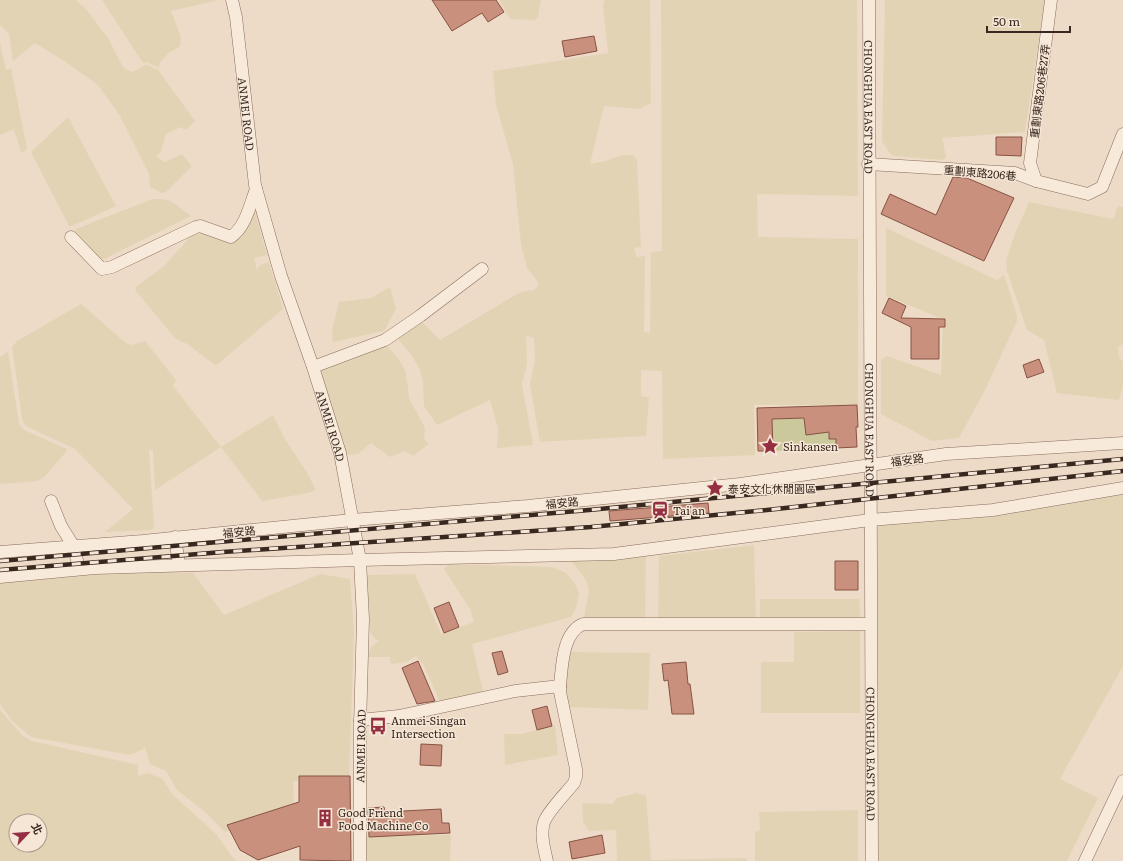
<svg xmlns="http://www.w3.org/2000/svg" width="1123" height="861" font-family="Literata,'Noto Sans TC',serif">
<rect width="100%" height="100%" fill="#eddbc7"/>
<path fill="#e3d3b5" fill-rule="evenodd" d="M0 0H76L85 8 108 38 123 67 127 70 132 72 145 65H148L158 70 195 121 186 130 181 127 166 134 161 151 156 157 165 162 182 154 192 166 166 192 162 193 150 187 149 174 120 116 98 85 67 63 35 43 13 61 9 34 0 25Z
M102 0H219L171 11 181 37 180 46 169 53 160 62 159 68 147 62 143 63Z
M499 0H541L538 17 534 20 510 19Z
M604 0H650L651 103 639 109 604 106 590 164 606 161 622 155H633L637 160 641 247 634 248 637 257 645 256 644 332 650 333 651 252 662 251 661 0H857L858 196 757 194 758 237 858 239V405H754L755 455 663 459 662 371 641 370V396L649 398 646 436 540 442 530 384 535 359 534 338 526 336 527 364 522 384 533 445 497 448 498 428 490 400 437 425 424 406 423 382 420 370 412 356 399 340 398 336 420 320 440 340 517 294 529 290 533 291 538 286V282L527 268 521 244 513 164 496 105 493 71 608 53 603 6Z
M885 0H1045L1025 132 942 138 946 157 943 160 893 156 888 151 882 141Z
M0 43 6 70 11 68 27 149 21 153 14 129 0 135Z
M68 117 116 206 72 226H69L31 152Z
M152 199H162L171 201 191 216 104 259 101 258 74 232 76 229Z
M1029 202 1113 219 1118 206 1123 207V343L1118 348 1119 357 1123 362V384L1119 400 1057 393 1044 340 1027 330 1007 271 1006 260 1014 236Z
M253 211 255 212 267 255 254 258 257 270 260 265 269 262 283 309 218 364 215 365 187 344 175 338 135 290 137 286 163 267 184 244 193 232 199 229 226 237Z
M886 228 997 280 1004 275 1017 315V321L985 390 959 438 932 441 881 414V360L887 356 941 375 943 319 886 296Z
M390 287 396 309 384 331 333 342 332 331 339 302 371 298Z
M81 304 126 343 131 345 145 341 176 380 173 386 221 447 273 415 285 439 306 471 316 490 308 493 262 501 221 447 155 490 153 450H149L154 525 152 530 105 532 133 509 75 449 28 427 24 424 22 418 12 347 17 341Z
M384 343 398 358 405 370 408 387 409 398 425 428 424 439 429 444 413 456 405 451 390 457 371 443 358 454 343 455 319 368Z
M8 351 19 424 24 430 67 449 66 452 44 477 38 481 0 484V357Z
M1123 484V666L1060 779 1098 798 1067 861H875L874 527Z
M754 545 756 622 658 620 659 556Z
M646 550 645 621 584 618 589 590 586 580 571 561V554Z
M449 564 552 567 566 573 574 582 579 593 576 608 571 617 472 644 484 696 440 702 424 666 416 656 407 662 391 664 390 657H368L371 647 379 641 375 639 370 632 364 575 415 574 441 634 474 622 470 609 444 569Z
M174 565V572L193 573 224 615 320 574 350 579 354 632 349 779 293 781 294 806 225 832 205 812 177 790 166 771 150 764 145 748 130 755 31 737 13 722 0 704V583Z
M760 599H859L861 621 760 623Z
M860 631V713H761V662H794V632Z
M567 652 650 653 648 710 568 707 562 681Z
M0 710 23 736 32 741 138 765V776L147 773 162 778 172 794 216 834 233 858 237 861H0ZM16 821H40V845H16Z
M555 725 558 755 505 765 504 734H521Z
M637 793 646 796 651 860 745 858 748 861H617L616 830 589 831 583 822 582 803 613 804 616 798Z
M858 810V861H755V832L760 831 759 812Z
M451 835 450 861H366L365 836Z"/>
<path fill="#cbc89b" d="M834 417 829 428V438L836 439V448L773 451 772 419Z"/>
<path fill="#ca907e" stroke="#875243" d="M432 0H496L504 12 488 22 482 13 452 31Z
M594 36 597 51 565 57 562 41Z
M996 137H1022L1021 156 996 155Z
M953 177 967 178 1014 198 984 261 881 214 890 194 936 215Z
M889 298 906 306 901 318 945 319V327H939V359H911V327L882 313Z
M1039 359 1044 372 1027 378 1023 365Z
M857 405 858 427H856L857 447 836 448V439H829V432L806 435 804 418 772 419 773 451H758L757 408Z
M708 503 709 513 610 521 609 511Z
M835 561H858V590H835Z
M449 602 459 627 444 633 434 608Z
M502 651 508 672 498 675 492 653Z
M418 661 435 701 417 704 402 668Z
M686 662 688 684H690L694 714H672L668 680 664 681 662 664Z
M547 706 552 726 537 730 532 710Z
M421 744 442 745 441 766 420 765Z
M299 776H350L351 861 300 860V846L258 860 240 850 227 825 299 802Z
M384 807 385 812 441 809 442 823H449L450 833 369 837 368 808Z
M602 835 605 853 572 859 569 842Z"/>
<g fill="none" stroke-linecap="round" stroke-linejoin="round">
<g stroke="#886c5d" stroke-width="13">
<g id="minor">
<path id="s1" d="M232 0 236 17 255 185 281 276 313 367 340 453 360 560 363 619 360 726V861"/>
<path id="s2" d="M869 0 872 861"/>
<path d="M868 164 1015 173 1036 181 1088 194 1102 187 1123 134"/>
<path d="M1036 181 1030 163 1051 0"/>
<path d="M71 237 102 269 112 267 196 227 200 226 231 237C246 226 250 205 256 189"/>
<path d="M313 367 385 340 420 316 482 269"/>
<path d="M51 501 61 526 74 547 79 569"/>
<path d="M175 537 179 565"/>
<path d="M0 552 143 541 352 520 528 506 740 484 946 454 1123 443"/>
<path d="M0 577 95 568 360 560 614 554 870 520 993 510 1123 488"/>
<path d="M360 720 399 716 515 691 560 686"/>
<path d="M547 861C544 848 539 830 546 818 553 806 565 794 574 783L576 777V769L560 692V686C562 667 562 633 583 624H870"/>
<path d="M1085 861 1123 781"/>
</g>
</g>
<use href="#minor" stroke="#f8eada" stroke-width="12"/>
<g stroke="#392820" stroke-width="4.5">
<path id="rail" d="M0 561 589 510 1123 459
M0 570 223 552 591 527 767 510 1123 471"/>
</g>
<use href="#rail" stroke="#f5e6d6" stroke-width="3" stroke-dasharray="9" stroke-linecap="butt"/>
</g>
<defs>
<g id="sight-bare" transform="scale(1.38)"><path d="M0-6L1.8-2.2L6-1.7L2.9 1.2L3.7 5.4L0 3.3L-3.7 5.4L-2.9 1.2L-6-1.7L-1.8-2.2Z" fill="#952f42" stroke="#f5e6d6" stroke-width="2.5" paint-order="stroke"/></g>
<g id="station-bare" transform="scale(1.38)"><path d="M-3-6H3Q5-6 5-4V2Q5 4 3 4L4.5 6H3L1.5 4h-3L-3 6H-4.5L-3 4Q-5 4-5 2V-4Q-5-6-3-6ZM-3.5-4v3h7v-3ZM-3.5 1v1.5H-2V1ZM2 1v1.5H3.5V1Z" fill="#952f42" stroke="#f5e6d6" stroke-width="2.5" paint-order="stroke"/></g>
<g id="bus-bare" transform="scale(1.38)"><path d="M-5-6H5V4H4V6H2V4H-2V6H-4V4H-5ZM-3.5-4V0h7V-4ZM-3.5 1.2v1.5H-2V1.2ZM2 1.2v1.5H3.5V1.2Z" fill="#952f42" stroke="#f5e6d6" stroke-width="2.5" paint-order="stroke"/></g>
<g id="building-bare" transform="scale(1.38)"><path d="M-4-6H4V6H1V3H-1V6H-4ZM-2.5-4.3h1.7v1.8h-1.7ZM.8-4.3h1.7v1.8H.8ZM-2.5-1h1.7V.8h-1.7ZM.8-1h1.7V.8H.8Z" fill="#952f42" stroke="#f5e6d6" stroke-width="2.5" paint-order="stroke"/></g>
</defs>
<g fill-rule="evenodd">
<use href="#sight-bare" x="770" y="446"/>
<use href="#sight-bare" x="715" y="488"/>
<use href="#station-bare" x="660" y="510"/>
<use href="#bus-bare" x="378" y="726"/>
<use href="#building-bare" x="325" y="818"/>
</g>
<g text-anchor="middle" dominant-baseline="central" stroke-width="3" stroke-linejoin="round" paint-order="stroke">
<g font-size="11" fill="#392820" stroke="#f5e6d6">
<text transform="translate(1039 91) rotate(-83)">重劃東路206巷27弄</text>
<text stroke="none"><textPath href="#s2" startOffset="107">CHONGHUA EAST ROAD</textPath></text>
<text stroke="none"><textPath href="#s1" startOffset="115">ANMEI ROAD</textPath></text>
<text transform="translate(980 172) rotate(5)">重劃東路206巷</text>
<text stroke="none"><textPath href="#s1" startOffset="439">ANMEI ROAD</textPath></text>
<text stroke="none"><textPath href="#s2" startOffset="430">CHONGHUA EAST ROAD</textPath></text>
<text transform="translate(907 459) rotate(-8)">福安路</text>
<text transform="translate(562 502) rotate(-6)">福安路</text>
<text transform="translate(239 531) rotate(-6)">福安路</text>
<text transform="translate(360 746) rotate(-89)">ANMEI ROAD</text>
<text stroke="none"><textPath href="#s2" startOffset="754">CHONGHUA EAST ROAD</textPath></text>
</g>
<g font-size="11" fill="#392820" stroke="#f5e6d6" text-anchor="start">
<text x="783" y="446">Sinkansen</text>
<text x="728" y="488">泰安文化休閒園區</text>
<text x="673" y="510">Tai'an</text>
<text x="391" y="720">Anmei-Singan<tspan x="391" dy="13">Intersection</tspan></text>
<text x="338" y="812">Good Friend<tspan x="338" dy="13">Food Machine Co</tspan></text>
</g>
</g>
<g transform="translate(28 833) rotate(65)"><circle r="19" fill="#f5e6d6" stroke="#aa9a8d"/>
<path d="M0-3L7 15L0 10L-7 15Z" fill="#952f42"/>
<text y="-6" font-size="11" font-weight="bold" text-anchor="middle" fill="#392820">北</text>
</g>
<path d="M987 26v6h83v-6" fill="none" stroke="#392820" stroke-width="2"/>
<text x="993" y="26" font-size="12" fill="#392820" stroke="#f5e6d6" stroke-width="3" paint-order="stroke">50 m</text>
</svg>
